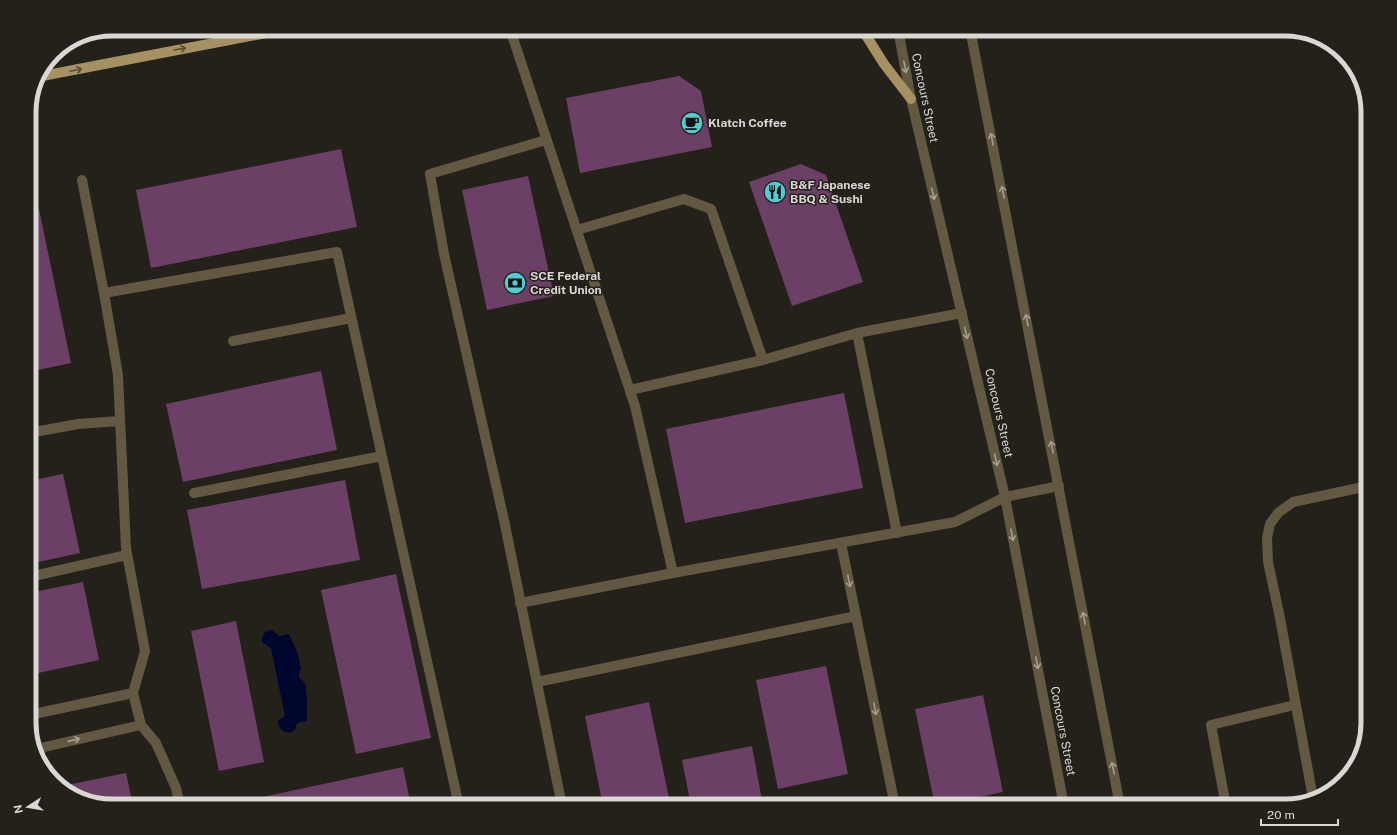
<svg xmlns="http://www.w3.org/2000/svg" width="1397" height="835" font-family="'Public Sans',sans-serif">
<rect width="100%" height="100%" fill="#24211a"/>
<path fill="#00062d" d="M272 630 279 636 289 634 298 654 301 669 299 672V677L305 683 307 699V721L297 723 295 730 289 733C281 731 279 729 278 721L285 716 271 648 262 642V637L266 631Z"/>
<path fill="#6b3f66" d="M679 76 701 91 712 147 580 173 566 98Z
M341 149 357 227 151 268 136 190Z
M801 164 826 175 863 282 792 306 749 182Z
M528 176 554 296 487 310 462 190Z
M39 209 71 363 29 372V211Z
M321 371 337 450 183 482 166 404Z
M844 393 863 488 685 523 666 429Z
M63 474 80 553 29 564V481Z
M345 480 360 560 202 589 187 510Z
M396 574 431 738 356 754 321 590Z
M83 582 99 660 29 675V593Z
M236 621 264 762 219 771 191 631Z
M826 666 848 774 778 789 756 680Z
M983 695 1003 792 935 806 915 709Z
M649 702 669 798 632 806H603L585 716Z
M752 746 763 806H691L682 760Z
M403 767 411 806H249L248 800Z
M126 773 133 806H112L70 795 62 786Z"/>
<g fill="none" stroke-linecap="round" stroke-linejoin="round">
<path stroke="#635942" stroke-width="10" d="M510 29 635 406 673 573
M546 140 430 174 444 254 504 520 562 806
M82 180 104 293
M577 230 684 199 711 209 763 360
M857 333 897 533
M233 341 351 318
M630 390 763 360 857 333 962 313
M29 433 78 424 119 421
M194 493 382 456
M841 543 895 806
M29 577 127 555
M520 603 673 573 955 522 1005 497 1059 486
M537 682 856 616
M29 715 133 693
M36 749 141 725
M1313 798 1279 613 1268 562 1267 538 1270 524 1278 513 1293 502 1368 486
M180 806 176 788 156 743 141 725 133 693 145 651 126 548 118 375 104 293 337 252 459 806
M1226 806 1211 725 1295 705"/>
<path stroke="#635942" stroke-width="10" d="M898 29 911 99 1005 497 1064 806
M970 29 1120 806"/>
<path stroke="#a59161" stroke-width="10" d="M862 29 884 64 911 99
M37 77 287 29"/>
</g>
<defs><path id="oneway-shaft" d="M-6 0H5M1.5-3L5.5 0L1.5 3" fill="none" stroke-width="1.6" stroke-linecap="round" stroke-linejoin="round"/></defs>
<g stroke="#584e36">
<use href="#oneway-shaft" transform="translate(180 49) rotate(-10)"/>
<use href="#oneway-shaft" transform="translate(76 70) rotate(-12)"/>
</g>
<g stroke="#a49f92">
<use href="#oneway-shaft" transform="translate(905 67) rotate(79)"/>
<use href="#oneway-shaft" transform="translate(992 139) rotate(-101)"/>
<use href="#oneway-shaft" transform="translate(1003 192) rotate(-101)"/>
<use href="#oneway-shaft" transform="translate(933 194) rotate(77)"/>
<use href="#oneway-shaft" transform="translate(1027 320) rotate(-101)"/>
<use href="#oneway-shaft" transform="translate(966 333) rotate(77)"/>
<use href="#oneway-shaft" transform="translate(1052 447) rotate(-101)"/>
<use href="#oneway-shaft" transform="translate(996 460) rotate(77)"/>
<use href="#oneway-shaft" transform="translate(1012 535) rotate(79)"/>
<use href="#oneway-shaft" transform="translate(849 581) rotate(78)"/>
<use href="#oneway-shaft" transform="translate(1084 618) rotate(-101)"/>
<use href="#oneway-shaft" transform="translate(1037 663) rotate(79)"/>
<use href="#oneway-shaft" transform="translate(875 709) rotate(79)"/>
<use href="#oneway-shaft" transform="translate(74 740) rotate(-13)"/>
<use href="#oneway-shaft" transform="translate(1113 768) rotate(-101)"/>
</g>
<defs>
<g id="cafe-disc" transform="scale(1.15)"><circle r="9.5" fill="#51ccd1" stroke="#24211a"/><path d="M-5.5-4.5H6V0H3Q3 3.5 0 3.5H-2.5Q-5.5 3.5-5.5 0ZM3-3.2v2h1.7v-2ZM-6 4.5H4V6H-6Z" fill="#111"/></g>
<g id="restaurant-disc" transform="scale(1.15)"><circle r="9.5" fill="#51ccd1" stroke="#24211a"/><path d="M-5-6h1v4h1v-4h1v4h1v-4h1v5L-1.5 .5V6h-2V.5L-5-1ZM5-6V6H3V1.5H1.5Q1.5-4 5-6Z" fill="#111"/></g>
<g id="bank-disc" transform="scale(1.15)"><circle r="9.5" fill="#51ccd1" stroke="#24211a"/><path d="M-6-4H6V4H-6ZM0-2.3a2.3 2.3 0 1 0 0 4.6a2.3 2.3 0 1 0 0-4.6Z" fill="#111"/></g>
</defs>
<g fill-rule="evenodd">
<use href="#cafe-disc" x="692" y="123"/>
<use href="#restaurant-disc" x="775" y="192"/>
<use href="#bank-disc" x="515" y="283"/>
</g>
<g text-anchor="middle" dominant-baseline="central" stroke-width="3" stroke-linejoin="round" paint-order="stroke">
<g font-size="12" fill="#dad8d4" stroke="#24211a">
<text transform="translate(925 98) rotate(78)">Concours Street</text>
<text transform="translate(999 413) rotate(77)">Concours Street</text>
<text transform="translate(1063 731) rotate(79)">Concours Street</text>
</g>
<g font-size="12" font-weight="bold" fill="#dad8d4" stroke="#24211a" text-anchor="start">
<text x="708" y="123">Klatch Coffee</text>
<text x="790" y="185">B&amp;F Japanese<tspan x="790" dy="14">BBQ &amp; Sushi</tspan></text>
<text x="530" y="276">SCE Federal<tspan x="530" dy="14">Credit Union</tspan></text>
</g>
</g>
<path d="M0 0H1397V835H0ZM112 36H1285A76 76 0 0 1 1361 112V723A76 76 0 0 1 1285 799H112A76 76 0 0 1 36 723V112A76 76 0 0 1 112 36Z" fill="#24211a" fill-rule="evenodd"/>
<path fill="none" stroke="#dad8d4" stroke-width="5" d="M112 36H1285A76 76 0 0 1 1361 112V723A76 76 0 0 1 1285 799H112A76 76 0 0 1 36 723V112A76 76 0 0 1 112 36Z"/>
<g transform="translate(28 807) rotate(258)" stroke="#24211a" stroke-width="3" paint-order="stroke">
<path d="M0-3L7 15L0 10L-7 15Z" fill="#dad8d4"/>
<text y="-6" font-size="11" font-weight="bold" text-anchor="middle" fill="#dad8d4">N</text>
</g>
<path d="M1261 819v6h77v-6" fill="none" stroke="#dad8d4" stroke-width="2"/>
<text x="1267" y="819" font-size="12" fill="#dad8d4" stroke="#24211a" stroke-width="3" paint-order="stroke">20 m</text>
</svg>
